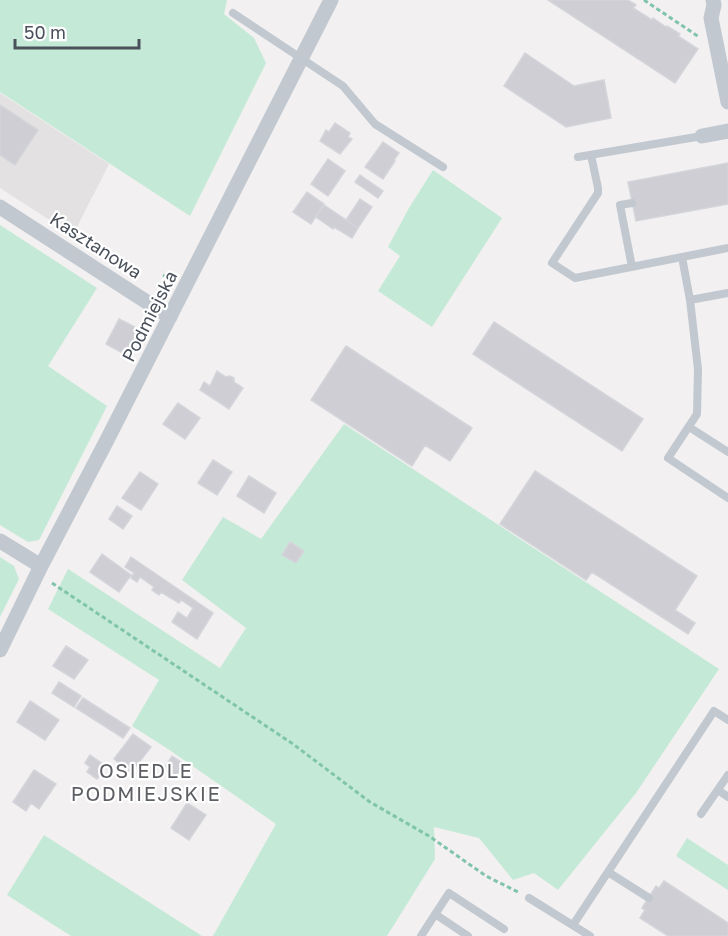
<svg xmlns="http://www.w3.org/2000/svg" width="728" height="936" font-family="'Golos Text',sans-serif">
<rect width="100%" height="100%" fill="#f2f0f0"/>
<path fill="#e3e1e1" d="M0 93 109 164 73 235 0 188Z"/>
<path fill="#c4ead7" d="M0 0H227L224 14 254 38 266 63 190 216 0 92Z
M433 170 502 218 432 327 378 291 400 256 388 247 409 208Z
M0 225 97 288 48 366 107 406 39 540 28 542 0 525Z
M344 424 719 669 636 793 558 890 534 873 513 880 479 838 434 827 435 859 387 936H213L276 824 168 749 132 726 159 680 48 609 68 569 220 668 246 628 182 580 223 517 261 539Z
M0 557 14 566 19 579 0 617Z
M44 835 202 936H71L7 895Z
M687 838 728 865V890L676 856Z"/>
<path fill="#ceced4" stroke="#d4d5da" stroke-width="1.5" d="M548 0H628L636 5 633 8 652 20 653 18 666 27 667 26 680 34 678 36 698 49 675 83Z
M525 53 574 86 604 80 611 118 566 127 504 86Z
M0 105 38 130 15 165 0 155Z
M335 123 350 133 348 137 352 139 340 154 320 141 326 130 329 132Z
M383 142 399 153 394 160 395 161 383 179 365 167Z
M328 159 345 171 328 196 311 184Z
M728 163V204L636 221 628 182Z
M360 175 383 191 378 198 355 182Z
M307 192 324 204 311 224 293 212Z
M360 199 372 207 358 228 346 220Z
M324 205 358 228 352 238 334 227 333 229 316 217Z
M119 319 141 330 128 356 106 344Z
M494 322 643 419 622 451 473 354Z
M346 346 472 428 450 461 425 445 412 466 311 400Z
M217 371 226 377 230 376 234 378V382L243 388 229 409 200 390 204 382 210 386Z
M178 403 200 418 185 439 163 424Z
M213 460 232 472 217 495 198 483Z
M535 471 697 576 675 610 695 623 688 634 592 572 586 580 500 524Z
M140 472 158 484 141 510 122 498Z
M249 476 276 493 264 513 237 496Z
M117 506 132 516 123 529 109 519Z
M290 542 304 551 296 563 282 555Z
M102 554 131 575 119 592 90 572Z
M131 557 213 613 197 639 172 622 178 612 187 618 193 608 181 600 179 603 161 592 159 595 152 590 154 587 140 577 137 582 131 578 134 573 125 567Z
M66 646 88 660 74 679 53 666Z
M59 682 81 696 74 707 52 693Z
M83 698 130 728 123 738 76 708Z
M30 701 59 720 45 740 17 722Z
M133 734 151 747 131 773 114 759Z
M90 755 106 766 97 779 87 772 90 767 85 763Z
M172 756 184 764 175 778 163 770Z
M34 770 56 784 39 809 31 803 26 811 13 802Z
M187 803 206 815 189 840 171 828Z
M664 881 728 923V936H668L640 918 645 910 642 908 656 886 659 888Z"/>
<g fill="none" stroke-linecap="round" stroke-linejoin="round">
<path stroke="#80c4ab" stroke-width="3" stroke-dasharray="4.5 3" stroke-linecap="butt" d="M644 0 699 37
M163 275 172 279
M52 583 293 744 370 802 429 836 486 876 520 893"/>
<path stroke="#c2c8d0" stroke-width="8" d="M233 13 343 86 375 124 443 167
M591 155 598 188V193L552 263 575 278 728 248
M578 157 702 136
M682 257 690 300 698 369 697 414 668 458 728 498
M632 267 620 205 632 203
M690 300 728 293
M689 427 728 452
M718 790 728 797
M701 814 728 775
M608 872 649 898
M529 898 590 936
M435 914 468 936
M573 925 714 711 728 720
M421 936 449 893 504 929"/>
<path stroke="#c2c8d0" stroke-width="15" d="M713 0 714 5 711 18 728 102
M702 136 728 131
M0 207 170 317
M0 541 41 566
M0 650 41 566 107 440 331 0"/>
</g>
<g text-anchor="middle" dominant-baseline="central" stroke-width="4.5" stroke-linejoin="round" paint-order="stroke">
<g font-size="18" fill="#4a515b" stroke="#fff">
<text transform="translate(96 245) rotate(33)">Kasztanowa</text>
<text transform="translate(149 316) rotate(-63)">Podmiejska</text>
</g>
<g font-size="20" letter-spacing="1.5" fill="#5d5f64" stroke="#fff">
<text x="146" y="770">OSIEDLE<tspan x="146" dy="23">PODMIEJSKIE</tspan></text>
</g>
</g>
<path d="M15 39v9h124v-9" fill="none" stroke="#4a515b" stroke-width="3"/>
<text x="24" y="39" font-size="18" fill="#4a515b" stroke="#ffffff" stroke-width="4.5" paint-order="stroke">50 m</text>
</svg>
